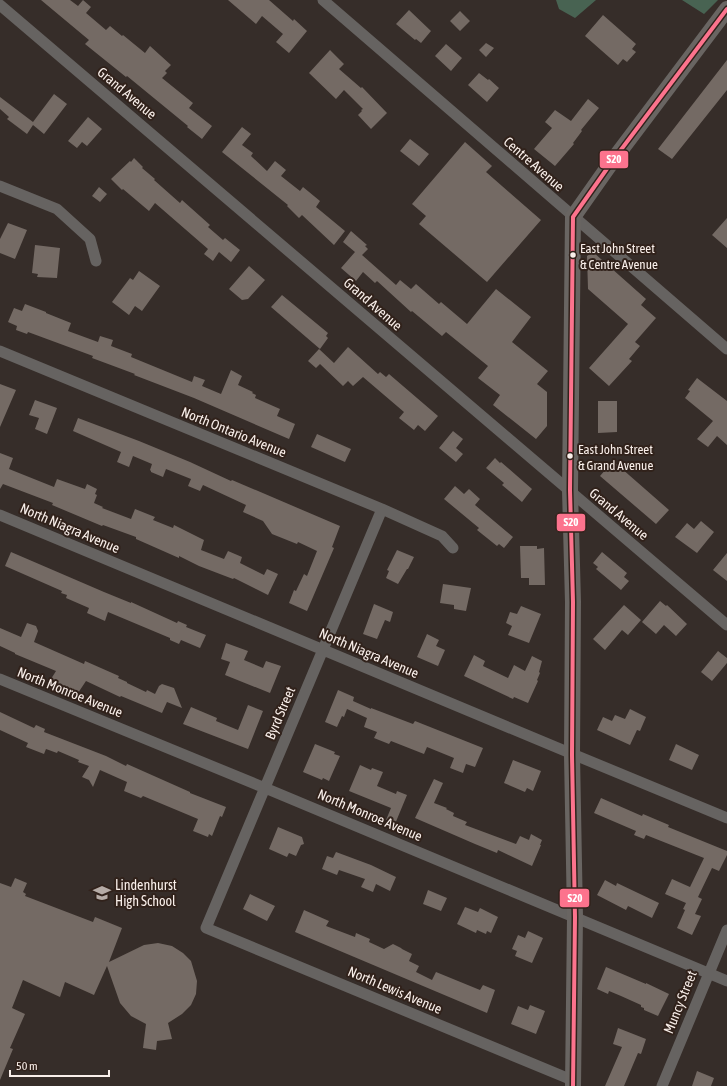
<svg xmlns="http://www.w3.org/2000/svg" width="727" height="1086" font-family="'Asap Condensed',sans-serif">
<rect width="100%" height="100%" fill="#362d29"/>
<path fill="#486352" d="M556 0H596L575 18 559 9Z
M682 0H718L704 14Z"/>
<path fill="#746a64" d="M41 0H70L78 6 83 0 91 7 86 13 106 30 110 26 122 36 123 35 145 53 150 46 171 65 165 71 167 73 162 78 193 103 189 108 212 126 202 139 187 127 188 126 127 76 126 77 85 44 89 40Z
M228 0H269L293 21 294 19 307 31 289 53 276 42 283 34 262 16 256 24Z
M409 10 431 31 421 43 416 39 415 40 396 24Z
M460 11 470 21 460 31 450 21Z
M603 15 636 44 632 49 636 52 627 62 623 59 618 65 585 36Z
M486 43 494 48 486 57 479 50Z
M446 44 462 58 451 71 435 56Z
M330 50 344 64 339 69 361 88 362 87 387 113 371 129 358 115 362 111 361 110 363 109 344 90 336 99 309 73Z
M727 60V90L672 159 658 149Z
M479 73 488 80 489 79 499 88 487 102 468 85Z
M54 94 67 104 44 134 33 125 27 134 7 119 9 117 0 109V97L33 122Z
M588 99 599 108 581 130 582 131 573 143 574 144 555 166 534 149 552 128 545 122 555 110 571 121Z
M88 117 102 129 87 146 82 142 77 148 68 141Z
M242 127 251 134 242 145 253 153 251 156 252 157 267 171 275 161 286 170 281 176 300 191 303 187 320 201 316 207 345 231 334 245 302 215 299 218 287 206 288 205 222 152Z
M410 139 429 154 419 166 400 151Z
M465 142 492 166 486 172 541 220 487 282 419 224 426 216 412 204Z
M134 158 143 167 142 168 155 179 154 180 180 203 182 200 210 225 208 227 223 240 225 238 240 250 231 262 219 252 213 261 204 254 208 249 155 203 149 211 123 189 122 190 111 179 130 161 131 162Z
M99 187 107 194 100 202 92 196Z
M727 218V248L712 235Z
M8 223 27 230 15 259 0 253V239Z
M351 231 367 245 365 246 368 249 362 255 396 285 400 280 411 289 416 284 439 304 441 302 467 324 496 289 531 317 512 342 548 371 537 384 547 392V426L536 439 493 405 500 395 478 378 488 366 446 332 442 336 412 311 411 312 377 281 375 283 363 272 356 281 341 268 355 252 343 242Z
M35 245 60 248 57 278 37 277 38 274 32 273Z
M593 252 646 299 641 305 656 318 635 342 640 346 629 359 632 361 609 386 589 368 628 324 588 289 587 256Z
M249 266 265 280 248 299 242 300 229 289Z
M139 271 160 286 142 311 135 306 129 315 112 302 130 278 133 280Z
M282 295 328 333 326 336 328 338 320 349 271 307Z
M25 304 46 312V313L71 323 68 331 98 342 100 336 113 340 111 346 132 354 131 357 192 382 194 376 205 380 202 386 221 394 231 370 242 376 238 385 253 392 252 393 256 395 255 398 280 409 277 416 295 424 289 439 194 398 134 375 135 374 92 358 93 356 28 332 27 334 16 330 17 326 8 322 14 308 22 311Z
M348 347 378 374 380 372 386 377 389 374 438 416 425 431 418 425 414 430 399 418 404 412 363 377 353 386 348 381 343 386 320 364 316 368 308 361 319 349 334 363Z
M697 378 727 401V445L717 436 708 447 697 439 713 421 685 398 690 391 688 390Z
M0 384 16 390 0 427Z
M35 400 57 408 47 434 35 429 39 418 29 415Z
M598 401H617V432L598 433Z
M78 418 139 441 190 462 231 481 232 480 340 526 332 547 334 548 307 611 289 603 294 590 296 591 304 574 307 576 317 551 298 542 297 544 272 534 263 521 243 512 246 505 203 485 200 491 188 486 191 479 166 469 163 477 151 472V471L150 470 152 464 133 456 129 467 117 462 121 452 73 431Z
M453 431 463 439 456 448 463 454 456 462 439 448Z
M317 434 351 449 345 462 311 447Z
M0 453 13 458 9 469 54 487 57 479 85 489 87 484 97 489 95 494 97 495 94 503 103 507 102 508 131 519 135 509 155 517 153 520 173 528 174 525 204 540 201 550 224 559 228 551 242 557 240 563 264 575 267 569 278 574 268 595 234 578 233 579 199 566 179 556V558L136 539V537L103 525 102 526 52 505 53 503 3 484 0 489Z
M495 458 500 463 501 462 532 489 522 502 502 485 504 483 486 468Z
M613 461 669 510 656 524 600 476Z
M455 486 464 494 469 489 480 499 475 505 513 537 504 548 499 544 497 546 477 530 479 528 444 499Z
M701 521 714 532 697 553 675 537 687 523 694 529Z
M520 546H537V549L544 548 545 585H529V578H521Z
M397 550 414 557 408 569H407L398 584 386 578 389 571 387 570Z
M11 552 104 592 131 603V602L177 623 178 621 187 625 186 627 206 635 200 648 181 640 179 644 170 640V638L108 612 105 621 87 613 89 608 66 598 67 595 61 593 62 591 5 566Z
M602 552 627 573 624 577 629 581 621 590 596 569 598 567 593 563Z
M727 553V581L713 570Z
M443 584 471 588 466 611 454 609V605L440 603Z
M660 601 666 606 667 605 687 624 676 636 664 625 656 634 642 622Z
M374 604 393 612 390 622 385 620 377 639 363 634Z
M624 605 641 620 628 635 622 630 605 650 593 639Z
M521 606 541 614 529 643 508 635 512 626 506 623 510 612 517 614Z
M27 623 36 626 38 631 34 642 84 664 85 661 119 676 118 678 127 682V683L146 692 147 690 155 694 159 686 162 684 174 688 182 708 167 702 162 713 121 696 120 697 86 681 76 696 51 679 56 671 15 654V653L0 646V628L21 637Z
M427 634 439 640 436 646 445 650 438 666 417 657Z
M226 643 248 651 244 660 263 668 266 661 281 666 270 693 225 675 230 662 221 659Z
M718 651 727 658V663L712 681 701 672Z
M474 655 485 661 483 666 508 678 514 665 525 671 532 656 542 661 539 672 540 673 537 680 538 681 528 703 514 697 513 699 464 676Z
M338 690 354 697 353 701 371 709V708L413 724 415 721 483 748 475 767 466 764 463 773 450 768 454 758 427 747 424 754 391 741 389 744 374 738 377 732 364 727 367 718 347 709 344 717 342 716 337 727 325 722Z
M248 705 263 711 248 749 183 724 191 707 217 718 216 721 238 730Z
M630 709 646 717 640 731 637 730 630 745 597 730 603 717 612 721 615 715 625 719Z
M0 712 34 728 36 725 45 729 44 732 106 756 126 766 127 764 190 792V793L226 807 222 817 220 816 212 836 209 834 208 837 193 831 198 819 143 796 141 798 124 791 127 782 100 770 93 787 89 780 82 777 89 766 78 762 79 760 58 751 57 753 46 749 44 754 26 747 28 743 0 730Z
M315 744 335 752 334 754 340 756 329 781 323 778 322 780 303 772Z
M676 744 699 755 692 770 669 760Z
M513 760 541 771 533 791 527 788 525 792 504 783Z
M360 765 371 770 372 768 383 772 377 786 396 794 397 791 407 795 395 824 386 820 391 808 349 791Z
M434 779 443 783 434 803 447 808 446 809 454 813 453 816 467 822 465 825 516 844 520 836 529 840 531 834 542 840 540 845H541L532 866 498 850 497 853 475 844 415 818Z
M601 798 642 816 643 814 669 825 668 827 727 851V855L719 871 712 868 698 897 702 899 695 914 701 916 692 935 677 928 685 910 683 909 686 903 665 894 672 879 690 887 704 858 646 835 644 839 634 835 636 831 594 813Z
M278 827 302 837 304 844 301 845 296 856 289 853 287 857 269 849Z
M336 852 371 865 396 877 390 891 376 884 373 892 361 887 365 879 339 870 337 875 322 869 327 856 333 858Z
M15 878 27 883 23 892 26 894 25 896 93 922 95 917 122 928 109 962 144 945 158 943 172 946 183 953 191 961 197 981 196 994 191 1005 182 1014 168 1023 172 1039 157 1041 156 1050 143 1048 146 1024 131 1016 120 1003 107 966 94 995 65 982 60 997 23 980 12 1008 25 1014 10 1048 13 1049 0 1080V883L11 887Z
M605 880 616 886 617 883 659 903 652 918 628 906 626 910 597 895Z
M428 890 447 898 441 911 423 904Z
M250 894 275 906 267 921 243 909Z
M465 907 478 912 480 908 498 917 491 933 487 931 486 934 477 930 476 933 457 924Z
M304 910 329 921 326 926 355 937 356 933 370 939 369 942 384 949 393 944 401 948 402 949 412 954 409 961 419 966 416 972 432 980 436 972 480 990 483 985 495 990 487 1013 295 932Z
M528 931 543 938 532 963 515 956 517 951 512 949 518 935 525 938Z
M606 967 646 984V983L669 994 658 1016 644 1010V1008L641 1007V1005L621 996 609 991 608 994 597 989Z
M530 1005 545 1011 536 1034 511 1024 518 1006 528 1010Z
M618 1028 646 1039 641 1054 638 1053 624 1086H605L622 1047 613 1044Z
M697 1071 714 1078 711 1086H692Z"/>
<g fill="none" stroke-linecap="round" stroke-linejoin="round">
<path stroke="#666361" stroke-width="11" d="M323 0 727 349
M0 5 727 625
M0 186 57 209 90 239 96 261
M0 351 382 509 442 536 453 548
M382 509 206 928 572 1080
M0 515 558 748 727 818
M0 679 265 788 727 981
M662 1086 727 930"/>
<path stroke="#696562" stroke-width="16" d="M573 1086 575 917 572 755 573 602 570 490 573 217 611 163 727 9"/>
<g stroke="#31221b" stroke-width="7">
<path id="bus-1" d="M573 1086 575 917 572 755 573 602 570 490 573 217 611 163 727 9"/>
</g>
<use href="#bus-1" stroke="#fc738d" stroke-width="4"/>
</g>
<defs>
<g id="school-bare" transform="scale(1.38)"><path d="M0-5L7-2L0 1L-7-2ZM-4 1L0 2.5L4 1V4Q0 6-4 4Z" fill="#b5aba6" stroke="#31221b" stroke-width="2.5" paint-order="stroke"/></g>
</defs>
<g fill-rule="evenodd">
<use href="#school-bare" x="102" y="893"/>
</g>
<g fill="#f9efea" stroke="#31221b" stroke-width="1.5">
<circle cx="573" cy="255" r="3.5"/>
<circle cx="570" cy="456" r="3.5"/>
</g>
<g text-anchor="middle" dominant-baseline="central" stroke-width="4" stroke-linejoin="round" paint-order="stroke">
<g font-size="13" fill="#f9efea" stroke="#31221b" text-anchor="start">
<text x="580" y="248">East John Street<tspan x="580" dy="16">&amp; Centre Avenue</tspan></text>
<text x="578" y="449">East John Street<tspan x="578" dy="16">&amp; Grand Avenue</tspan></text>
</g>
<g font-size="14" fill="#f9efea" stroke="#31221b">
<text transform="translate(127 93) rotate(40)">Grand Avenue</text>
<text transform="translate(534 164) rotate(41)">Centre Avenue</text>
<text transform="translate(373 304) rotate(41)">Grand Avenue</text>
<text transform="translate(234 432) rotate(22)">North Ontario Avenue</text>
<text transform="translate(619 514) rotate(40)">Grand Avenue</text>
<text transform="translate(70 528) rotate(23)">North Niagra Avenue</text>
<text transform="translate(369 653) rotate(23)">North Niagra Avenue</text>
<text transform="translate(70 692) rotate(22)">North Monroe Avenue</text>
<text transform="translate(280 713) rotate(-67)">Byrd Street</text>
<text transform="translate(370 815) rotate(23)">North Monroe Avenue</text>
<text transform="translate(395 990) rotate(23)">North Lewis Avenue</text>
<text transform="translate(680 1002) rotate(-68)">Muncy Street</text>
</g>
<g font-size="14" fill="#f9efea" stroke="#31221b" text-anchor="start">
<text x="115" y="885">Lindenhurst<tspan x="115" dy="16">High School</tspan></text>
</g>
</g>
<g stroke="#31221b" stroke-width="1.5">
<rect x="599" y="150" width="30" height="19" rx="4" fill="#fc738d"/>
<rect x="556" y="513" width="30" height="19" rx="4" fill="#fc738d"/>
<rect x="559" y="888" width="31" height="20" rx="4" fill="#fc738d"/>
</g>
<g font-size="11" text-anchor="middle" font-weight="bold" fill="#fff">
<text x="614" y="163">S20</text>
<text x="571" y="526">S20</text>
<text x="575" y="902">S20</text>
</g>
<path d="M10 1070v6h99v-6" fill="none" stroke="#f9efea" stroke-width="2"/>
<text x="16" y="1070" font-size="12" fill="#f9efea" stroke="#31221b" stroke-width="3" paint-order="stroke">50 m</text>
</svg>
